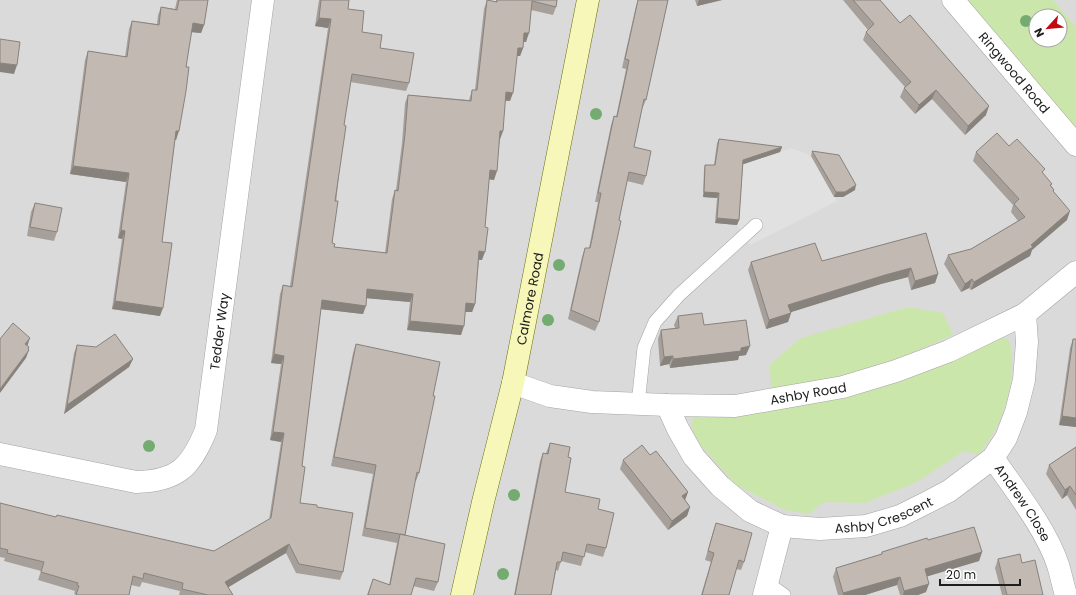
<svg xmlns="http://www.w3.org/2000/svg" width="1076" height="595" font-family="Poppins,sans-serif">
<rect width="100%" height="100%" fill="#eeeae3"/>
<path fill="#dbdada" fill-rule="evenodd" d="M0 0H1076V595H0ZM1036 16H1060V40H1036Z"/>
<path fill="#cbe6ab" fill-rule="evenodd" d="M966 0H1053L1076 27V129ZM1036 16H1060V40H1036Z
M908 307 943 313 953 335 902 357 828 380 772 390 769 365 801 338Z
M1000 337 1009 340C1016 367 1010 395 1000 420 995 432 986 444 979 455L964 451 917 482 865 503 824 502 809 514 785 510 736 485 696 440 691 424 694 416 746 412Z"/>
<path fill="#e1e1e1" d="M791 148 810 155 837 201 750 245 737 225 740 183 720 162 744 164Z"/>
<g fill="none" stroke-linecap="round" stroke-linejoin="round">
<g stroke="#a4a4a4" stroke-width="14">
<path id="lane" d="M638 404 644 348 655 322 679 295 756 225
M767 583 784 595"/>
</g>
<g stroke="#a4a4a4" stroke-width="23">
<g id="street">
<path id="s1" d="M953 0 1076 145"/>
<path id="s2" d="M513 383 550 396 592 402 667 405 735 406 843 387 896 371 949 351 1025 314 1076 272"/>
<path id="s3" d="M667 405 678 429 694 457 720 486 750 511 782 526 820 529 866 526 900 516 926 503 949 491 993 458 1006 438 1016 412 1024 380 1027 342 1025 314"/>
<path id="s4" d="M0 454 136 482C178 481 191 467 206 430L263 0"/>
<path id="s5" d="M993 458C1015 490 1046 529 1058 565 1061 575 1063 585 1066 595"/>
<path d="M764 595 782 526"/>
</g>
</g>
<g stroke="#696f09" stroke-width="23">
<g id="secondary">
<path id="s6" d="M462 595 483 502 513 383 588 0"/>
</g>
</g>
<use href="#lane" stroke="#fff" stroke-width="13"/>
<use href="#street" stroke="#fff" stroke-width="22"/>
<use href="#secondary" stroke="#f6f7b9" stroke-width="22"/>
</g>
<g fill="#74ab71">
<circle cx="1026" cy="21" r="6"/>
<circle cx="596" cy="114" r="6"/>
<circle cx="559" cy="265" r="6"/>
<circle cx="548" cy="320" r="6"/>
<circle cx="149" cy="446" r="6"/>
<circle cx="514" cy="495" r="6"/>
<circle cx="503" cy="574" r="6"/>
</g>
<path fill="#a79f9a" d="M177 0H208L204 25 201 33 191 32 176 140H175L162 242 160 316 112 309 122 239 118 238 126 182 70 174 85 60 88 51 125 57 129 29 132 21 157 24 158 15 161 7 175 9Z
M319 0H349L348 9 362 32 380 48 409 83 406 91 350 82 344 125 332 243 334 247 385 253 392 199 395 190H396L402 143 405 103 408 95 469 100 472 90H475L484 9 487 0 496 2V0H557L556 7 553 15 531 10 526 42H523V48L520 56H517L510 101H505L503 131 500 139 494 180 489 179 482 260H479L475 304 472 312H465L461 335 407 330 410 302 367 298 363 314 321 309 302 466 300 503 317 507 343 572 340 580 296 573 286 553 228 587 233 595H179L180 591 142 582 140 587 131 585 129 595H75L76 594H74L75 591 38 580 41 571 4 561 5 558 0 557V503L56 517 214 551 269 520 281 442 270 440 281 364 271 363 280 294 283 285 290 286 328 28 315 26Z
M638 0H668L646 100 642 109 634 147 646 176 643 185 627 181 599 322 595 331 568 319 582 257 585 248H589L598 202H595L611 125 614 116 616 117 624 79 626 69 622 68 636 6Z
M695 0H722L697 6Z
M843 0H880L900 23 986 115 965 135 932 99 915 114 900 97 904 88 905 87 863 40 866 32 868 30Z
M719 139 782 147 780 152 743 164 739 220 737 225 715 223 717 198 703 197 704 169 705 165H714L717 143Z
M812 151 855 190 843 197H834L811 156Z
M976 152 1043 174 1054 190 1053 192 1067 220 1032 250 1030 256 971 290 969 288 961 292 944 264 948 255 971 249 1018 221 1011 212 1013 205 973 161Z
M35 203 57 232 54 241 27 236 31 212Z
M926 233 938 274 935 283 911 290 908 277 881 284 791 312V313L788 322 766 329 748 270 751 262 822 261Z
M678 316 704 325 746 355 739 356 738 360 670 368 669 364 660 366 658 339 661 330 675 328 674 325Z
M1073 339H1076V427L1059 425 1070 348Z
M356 344 433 396 419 473 416 481H415L405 535 438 582 434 591 413 586 411 595H367L373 579 389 585 397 543 362 536 373 474 331 466 353 353Z
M77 345 133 359 129 367 64 414 74 353Z
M550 443 568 457 565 492 598 509 606 548 603 557 585 552 581 566 561 561 558 571 556 570 551 595H514L540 461 543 453H546Z
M1076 447V510L1067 495 1062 499 1046 474 1049 465Z
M623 460 688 492 685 500 690 507 687 516 668 530 620 469Z
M716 523 744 562 741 570 736 569 729 595H701L711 562 705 560 713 532Z
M928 540 982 552 979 561 927 576 926 592 918 595H900L897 585 865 595H838L833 577 836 568 881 554 882 552Z
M998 559 1022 563 1043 595H1002L995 568Z"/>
<path fill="#88827d" d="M699 0H722L697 6Z
M319 18 331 19 328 28 315 26Z
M193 23 204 25 201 33 190 32Z
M524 33H529L526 42 521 41Z
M518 48H523L520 56H515Z
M0 63 17 65 14 74 0 72Z
M936 90 932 99 915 114 919 105Z
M506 92 513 93 510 101 503 100Z
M989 106 986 115 965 135 968 126Z
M176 131H179L176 140H173Z
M500 131H503L500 139Z
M782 147 780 152 741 165 743 160Z
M73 166 129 173 126 182 70 174Z
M490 170 497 171 494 180 487 179Z
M856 185 855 190 843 197H834L836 192Z
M704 192 719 193 717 198 703 197Z
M1070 211 1067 220 1032 250 1030 256 971 290 974 282 1031 245Z
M717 218 739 220 737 225 715 223Z
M121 230 125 231 122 239 118 238Z
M479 251 485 252 482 260 476 259Z
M911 268 908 277 881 284 785 314 788 305 885 275Z
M938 274 935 283 911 290 915 281Z
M972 279 969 288 961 292 965 284Z
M367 289 413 294 410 302 364 298Z
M322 300 366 306 363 314 319 309Z
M115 301 163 308 160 316 112 309Z
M466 303 475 304 472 312H463Z
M791 313 788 322 766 329 769 320Z
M410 321 464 326 461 335 407 330Z
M30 338 27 347 25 344Z
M750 346 746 355 739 356 738 360 670 368 673 359Z
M29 347 27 353 29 350 26 358 0 393V389Z
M274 354 284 356 281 364 271 363Z
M673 356 669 364 660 366 664 357Z
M133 359 129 367 64 414 67 405Z
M1062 416 1076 418V427L1059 425Z
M273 432 284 433 281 442 270 440Z
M1070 486 1067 495 1062 499 1065 490Z
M688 492 685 500 682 496Z
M690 507 687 516 668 530 672 521Z
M289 544 286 553 222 591 225 582Z
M982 552 979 561 922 578 925 569Z
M900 577 897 585 865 595H843V593Z
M929 584 926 592 918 595H903L904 591Z"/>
<path fill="#c2b9b3" stroke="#88827d" d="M179 0H208L204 25 193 23 186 67H189L186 91 179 131H176L162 242 172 243 163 308 115 301 125 231 121 230 129 173 73 166 88 51 127 57 132 21 159 25 161 7 177 10Z
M321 0H349L348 9 364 11 362 32 382 35 380 48 414 53 409 83 352 74 344 125 346 126 335 201H338L332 243 335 244 334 247 387 253 395 190 398 191 405 134 408 95 471 101 472 90H477L487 0 497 2V0H557L556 7 532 1 529 33H524L523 48H518L513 93 506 92 503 131H500L497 171 490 170 485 227 488 228 485 252 479 251 475 304 466 303 464 326 410 321 413 294 367 289 366 306 322 300 302 466 305 467 300 503 317 505V507L353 513 343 572 299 564 289 544 225 582 233 595H208L182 589 183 583 144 573 143 579 133 576 129 595H76L79 586 77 585 78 583 41 572 44 562 7 553 8 550 0 548V503L56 517 57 515 214 551 271 518 284 433 273 432 284 356 274 354 283 285 292 287 331 19 319 18Z
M638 0H668L646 100 644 99 634 147 651 151 646 176 629 172 619 220 621 221 599 322 571 310 585 248H590L592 239 601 193H598L614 116 617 117 627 70 629 60 625 59Z
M853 0H880L900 23 910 15 989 106 968 126 936 90 919 105 904 88 911 82 866 32 874 24Z
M0 39 20 42 17 65 0 63Z
M997 133 1009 146 1017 139 1045 169 1042 172 1052 184 1050 185 1054 190 1053 191 1070 211 1031 245 1033 247 974 282 972 279 965 284 948 255 971 249 1025 217 1014 204 1019 199 976 152Z
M719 139 782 147 743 160 739 220 717 218 719 193 704 192 705 165H715Z
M812 151 839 155 856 185 845 192H836Z
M35 203 62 208 57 232 30 227Z
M926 233 938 274 915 281 911 268 885 275 788 305 791 313 769 320 751 262 815 243 822 261Z
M702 313 704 325 746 320 750 346 741 348V351L673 359V356L664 357 661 330 679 328 678 316Z
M13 323 30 338 25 344 29 347 28 349 29 350 0 389V339Z
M115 334 133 359 67 405 77 345 96 347Z
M1073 339H1076V418L1062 416Z
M356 344 440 362 433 396H435L419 473 417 472 405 535 365 528 376 465 334 457Z
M550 443 570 447 568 457 571 458 565 492 600 499 598 509 614 513 606 548 587 544 584 557 563 552 561 562H557L551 595H515L543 453 548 454Z
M642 445 650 455 656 451 688 492 682 496 690 507 672 521 623 460Z
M1076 447V495L1070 486 1065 490 1049 465Z
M716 523 752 533 744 562 739 560 729 595H702L714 553 708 551Z
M974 527 982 552 925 569 929 584 904 591 900 577 843 593 836 568 882 554V552L927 538 928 540Z
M400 534 445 544 438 582 416 578 411 595H368L373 579 390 585Z
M1020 554 1022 563 1035 560 1043 595H1007L998 559Z"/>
<g text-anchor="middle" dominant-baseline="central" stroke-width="3.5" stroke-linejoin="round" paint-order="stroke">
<g font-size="13" fill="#1d1d1d" stroke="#fff">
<text stroke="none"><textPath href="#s1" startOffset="95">Ringwood Road</textPath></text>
<text stroke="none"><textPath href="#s6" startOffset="304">Calmore Road</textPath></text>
<text stroke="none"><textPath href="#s4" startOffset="333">Tedder Way</textPath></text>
<text stroke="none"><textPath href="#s2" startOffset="299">Ashby Road</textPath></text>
<text stroke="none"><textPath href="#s5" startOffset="54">Andrew Close</textPath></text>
<text stroke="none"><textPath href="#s3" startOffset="276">Ashby Crescent</textPath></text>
</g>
</g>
<g transform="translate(1048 28) rotate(243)"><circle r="19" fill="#ffffff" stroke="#a5a5a5"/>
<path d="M0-3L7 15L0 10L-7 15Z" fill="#c20811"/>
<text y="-6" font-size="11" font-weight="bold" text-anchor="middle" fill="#1d1d1d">N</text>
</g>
<path d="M940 579v6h80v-6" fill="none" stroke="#1d1d1d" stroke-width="2"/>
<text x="946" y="579" font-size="12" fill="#1d1d1d" stroke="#ffffff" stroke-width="3" paint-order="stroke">20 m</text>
</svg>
